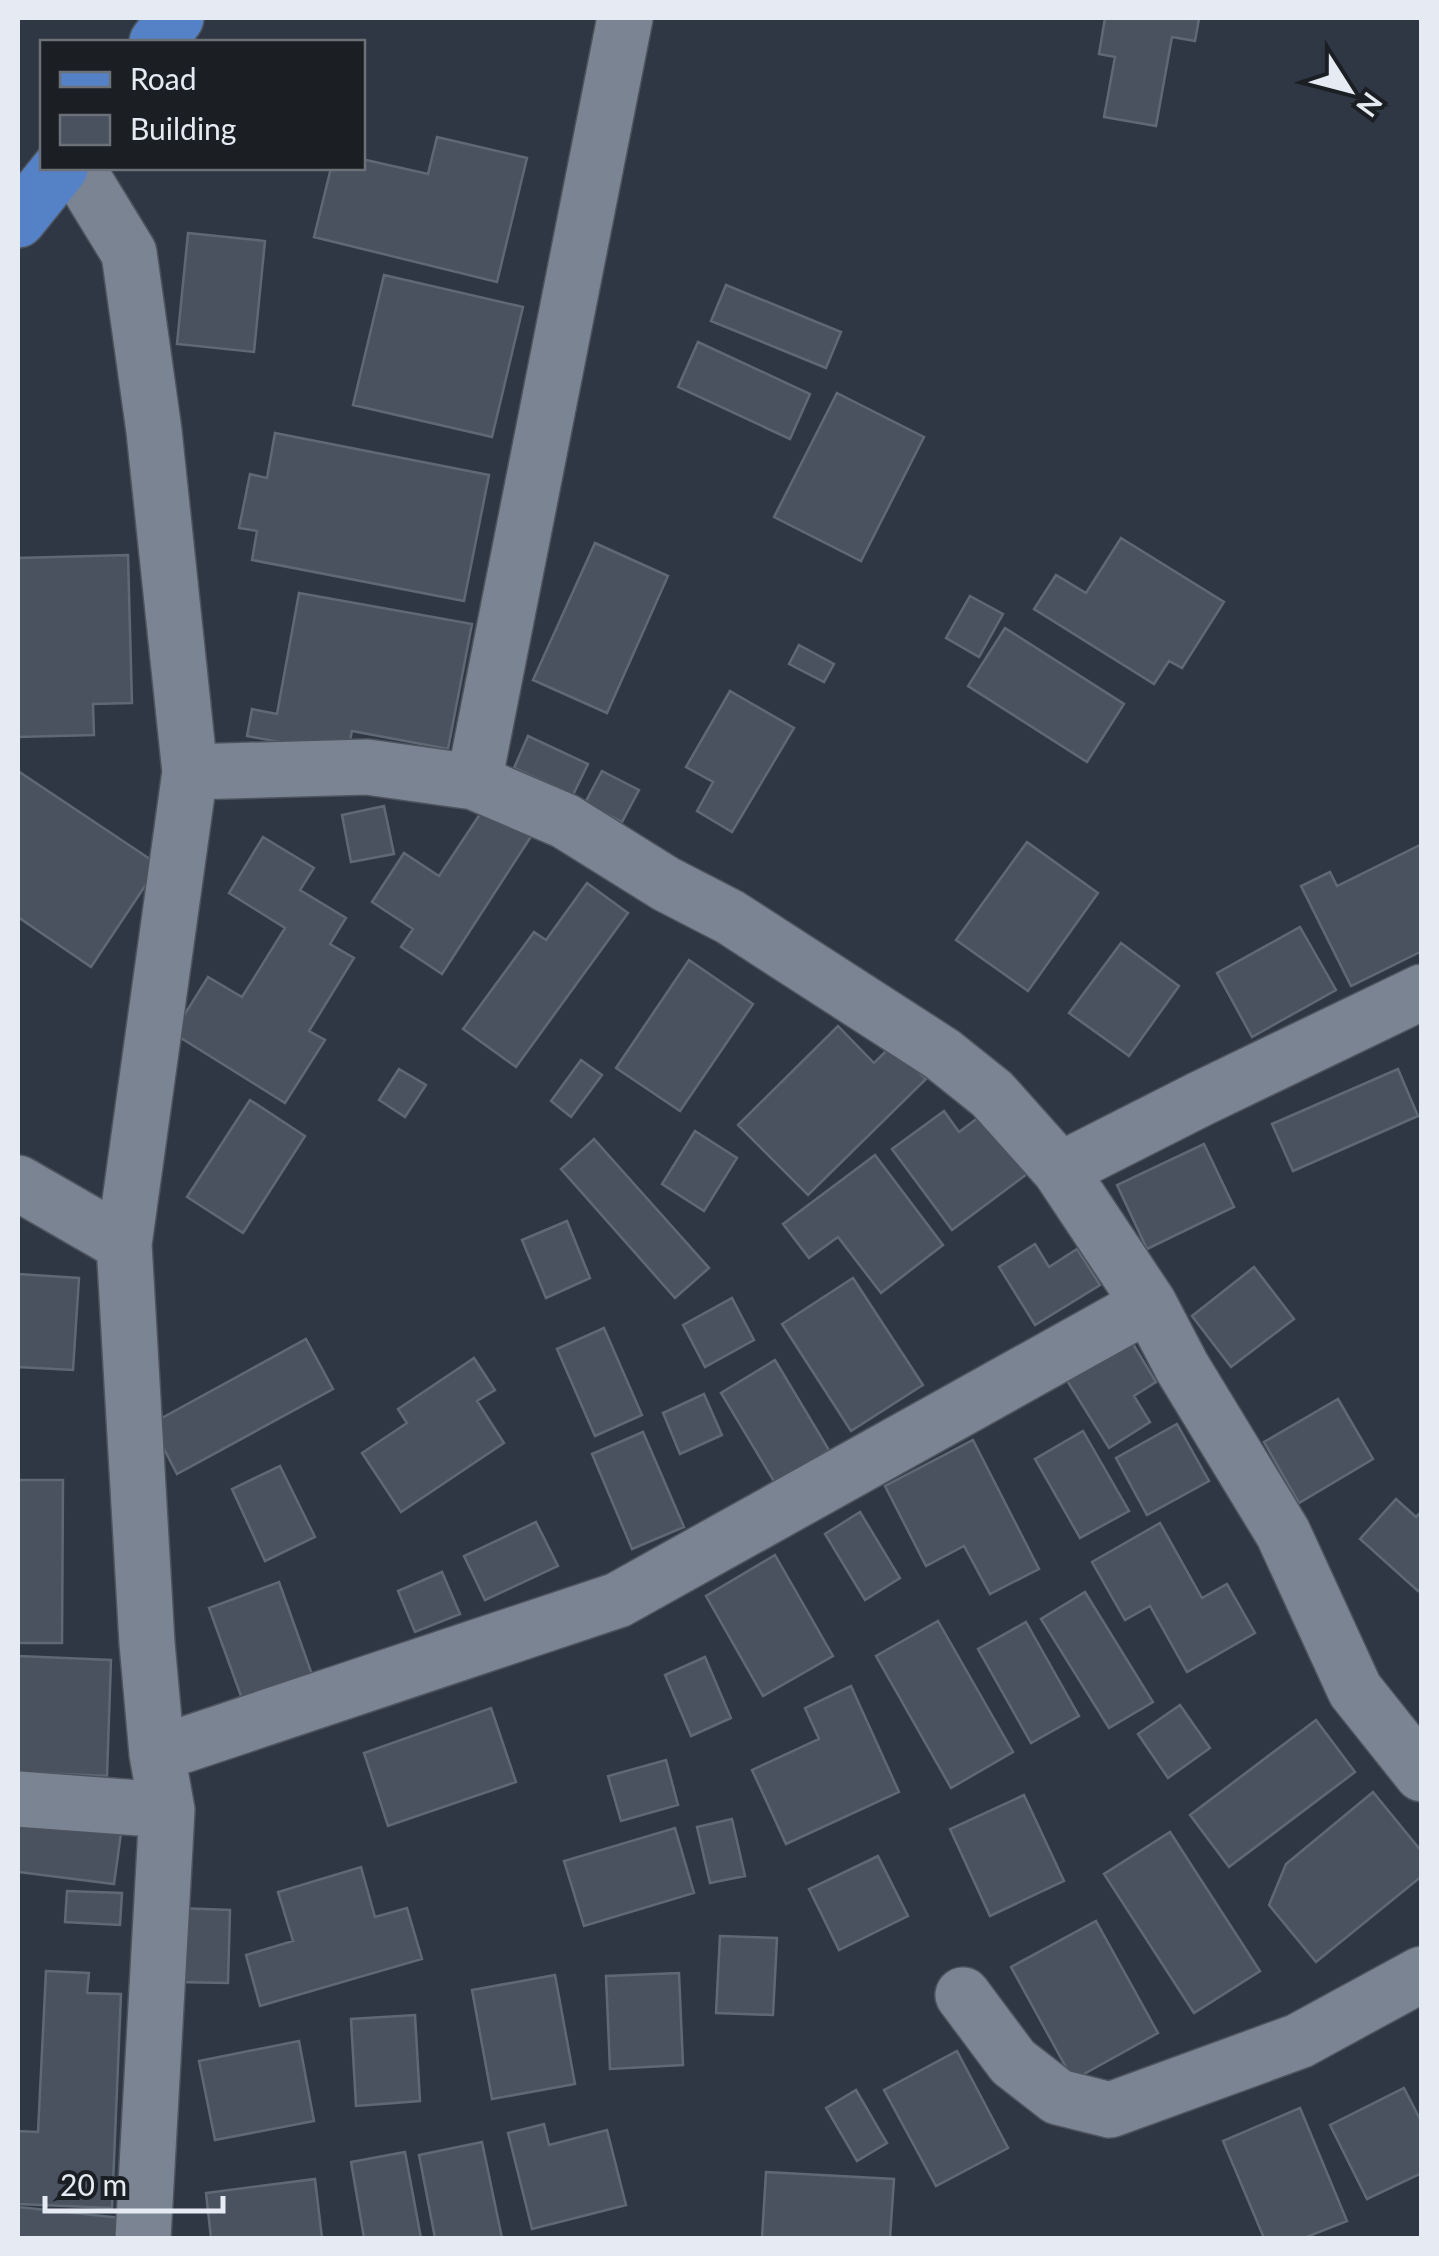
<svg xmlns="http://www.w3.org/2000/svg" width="1439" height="2256" font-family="Lato,sans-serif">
<rect width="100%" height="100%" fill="#2f3744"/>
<path fill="#4a5260" stroke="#5f6976" stroke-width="2.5" d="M1105 18 1199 19 1195 41 1172 37 1156 126 1104 117 1115 57 1099 54Z
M437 137 527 158 497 282 314 237 331 168H362V159L428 174Z
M188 233 265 241 254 352 177 344Z
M384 275 523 307 492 437 353 405Z
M726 285 841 332 826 368 711 321Z
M698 342 810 394 790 439 678 387Z
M837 393 924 437 861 561 774 517Z
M275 433 489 475 464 601 252 560 257 531 239 528 250 474 267 478Z
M1121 538 1224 602 1182 668 1169 661 1154 684 1034 609 1056 575 1086 593Z
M595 543 668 576 607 713 533 680Z
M128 555 132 703 93 704 94 735 18 737V558Z
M299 593 472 624 448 749 352 731 347 755 247 736 252 709 277 714Z
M970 596 1003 614 979 657 946 638Z
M1005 628 1124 704 1087 762 968 686Z
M799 645 834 664 824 682 789 664Z
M730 691 794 728 732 832 697 811 713 782 686 767Z
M528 736 588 764 573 795 514 768Z
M18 771 159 865 91 967 18 917Z
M602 771 639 790 622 822 585 803Z
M486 805 532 835 442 974 401 947 413 929 372 902 404 853 439 876Z
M384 806 394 854 351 862 342 815Z
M263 837 314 868 300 890 346 918 330 944 354 958 309 1031 325 1040 285 1103 173 1033 208 977 242 997 285 928 229 893Z
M1027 842 1098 893 1028 991 956 940Z
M1422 844V951L1351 986 1301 886 1330 872 1337 886Z
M587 883 628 913 516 1067 463 1029 534 932 546 940Z
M1300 927 1336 990 1252 1037 1217 973Z
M1121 943 1179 986 1129 1056 1069 1013Z
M689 960 753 1004 680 1111 616 1068Z
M838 1026 874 1063 892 1045 926 1079 808 1195 738 1125Z
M581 1060 602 1075 571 1117 551 1101Z
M399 1069 426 1085 405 1117 379 1100Z
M1398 1069 1418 1116 1293 1171 1272 1124Z
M250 1100 305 1136 243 1233 187 1197Z
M944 1111 959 1132 983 1114 1027 1174 952 1230 892 1149Z
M695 1131 737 1158 704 1211 662 1184Z
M594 1139 709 1268 675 1298 561 1169Z
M1204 1144 1234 1207 1147 1249 1117 1185Z
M875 1155 943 1245 881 1293 838 1237 809 1258 783 1224Z
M567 1221 590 1278 546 1298 522 1240Z
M1035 1244 1049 1267 1077 1249 1100 1285 1035 1325 999 1267Z
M1254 1267 1294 1319 1231 1367 1192 1316Z
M18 1274 79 1278 73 1370 18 1367Z
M853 1278 923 1385 851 1431 782 1324Z
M732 1298 754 1340 705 1367 683 1325Z
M604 1328 642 1415 595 1436 557 1349Z
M306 1339 333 1389 177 1474 151 1424Z
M1130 1339 1156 1382 1134 1396 1150 1422 1109 1448 1066 1379Z
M474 1358 495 1390 477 1401 504 1443 401 1512 362 1453 407 1423 398 1409Z
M775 1360 829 1450 775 1483 721 1393Z
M704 1394 722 1435 680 1454 663 1413Z
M1338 1399 1373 1459 1299 1503 1264 1442Z
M1177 1424 1209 1481 1147 1515 1116 1458Z
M1083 1431 1129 1511 1080 1538 1035 1459Z
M643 1432 684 1527 632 1549 592 1454Z
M973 1440 1039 1569 990 1594 964 1546 926 1566 885 1486Z
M280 1466 315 1537 265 1561 232 1489Z
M18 1480H63L62 1643H18Z
M1396 1499 1416 1517 1422 1511V1587L1418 1591 1360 1539Z
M860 1512 900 1578 865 1600 825 1534Z
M536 1522 558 1566 485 1600 464 1556Z
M1160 1523 1202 1598 1227 1584 1255 1633 1187 1672 1150 1606 1125 1620 1092 1562Z
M775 1555 833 1656 763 1696 706 1596Z
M442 1572 460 1614 415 1632 398 1591Z
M279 1582 314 1680 245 1707 209 1608Z
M1085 1592 1153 1702 1109 1728 1041 1619Z
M938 1621 1013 1752 951 1788 876 1656Z
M1026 1622 1079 1716 1031 1743 978 1649Z
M18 1656 111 1660 107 1776 18 1772Z
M705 1657 731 1718 691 1736 665 1675Z
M851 1686 899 1792 786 1844 752 1770 819 1739 805 1708Z
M1180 1705 1210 1748 1168 1778 1138 1734Z
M491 1708 516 1782 388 1826 364 1753Z
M1316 1720 1355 1772 1229 1867 1190 1815Z
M666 1760 678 1805 621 1821 608 1776Z
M1373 1792 1422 1852V1876L1316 1962 1269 1905 1286 1864Z
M1024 1795 1064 1881 990 1916 950 1829Z
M18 1813 122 1826 114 1884 18 1872Z
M732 1819 745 1876 710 1883 697 1827Z
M675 1828 694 1893 584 1926 564 1861Z
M1170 1832 1260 1971 1194 2013 1104 1874Z
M878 1856 908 1916 839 1950 809 1889Z
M361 1867 375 1917 407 1908 422 1959 260 2006 246 1955 293 1941 278 1892Z
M67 1891 122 1893 120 1925 65 1922Z
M177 1908 230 1910 228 1983 175 1982Z
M1096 1921 1158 2033 1073 2080 1011 1967Z
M720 1936 777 1938 773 2015 716 2013Z
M46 1971 89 1973 87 1993 121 1994 112 2208 18 2204V2131L38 2132Z
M679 1973 683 2065 610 2069 606 1976Z
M555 1975 575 2084 492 2099 472 1990Z
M415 2015 420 2101 356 2106 351 2019Z
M299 2041 314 2121 215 2140 199 2061Z
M957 2051 1008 2148 936 2186 884 2090Z
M1404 2088 1422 2123V2173L1367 2199 1330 2125Z
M856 2090 887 2143 857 2161 826 2108Z
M1300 2108 1347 2221 1304 2238H1264L1223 2141Z
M544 2124 549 2145 607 2130 626 2205 532 2229 508 2133Z
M482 2142 502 2238H435L419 2155Z
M405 2152 421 2238H364L351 2162Z
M766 2172 894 2179 890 2238H762Z
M315 2179 322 2238H211L206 2193Z
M18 2207 122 2218 119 2238H18Z"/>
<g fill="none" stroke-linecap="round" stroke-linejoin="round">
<g stroke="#4d545e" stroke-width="58">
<path id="minor" d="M77 168 129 253 154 431 190 772 124 1244 147 1643 157 1754 167 1810 143 2238
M190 772 367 767 474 782 565 821 666 884 730 917 942 1054 992 1094 1060 1170 1149 1304 1182 1367 1283 1533 1355 1690 1422 1774
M474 782 625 18
M1060 1170 1200 1099 1422 992
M18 1183 124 1244
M157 1754 618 1600 1149 1304
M18 1799 167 1810
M963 1995 1013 2062 1058 2097 1110 2110 1299 2041 1422 1974"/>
</g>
<g stroke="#4d545e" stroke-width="58">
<path id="major" d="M157 42 176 18
M18 220 60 168"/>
</g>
<use href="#minor" stroke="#7b8493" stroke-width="55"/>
<use href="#major" stroke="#5582c7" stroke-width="55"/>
</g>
<rect width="1439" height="2256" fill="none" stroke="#e6ebf3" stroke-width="40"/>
<rect x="40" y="40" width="325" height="130" fill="#1b1f24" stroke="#6c7177" stroke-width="2.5"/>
<rect x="60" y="72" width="50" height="15" fill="#5582c7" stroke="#6c7177" stroke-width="2.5"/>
<text x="130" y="90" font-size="30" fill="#e6ebf3">Road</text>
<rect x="60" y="115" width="50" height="30" fill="#4a5260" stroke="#6c7177" stroke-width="2.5"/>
<text x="130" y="140" font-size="30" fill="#e6ebf3">Building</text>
<g transform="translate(1349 90) rotate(126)" stroke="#1b1f24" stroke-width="8" paint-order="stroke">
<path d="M0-8L18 38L0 25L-18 38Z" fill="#e6ebf3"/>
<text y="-15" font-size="28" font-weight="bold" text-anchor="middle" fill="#e6ebf3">N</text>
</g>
<path d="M45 2196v15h178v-15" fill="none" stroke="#e6ebf3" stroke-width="5"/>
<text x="60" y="2196" font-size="30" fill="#e6ebf3" stroke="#1b1f24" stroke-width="8" paint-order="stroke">20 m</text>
</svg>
